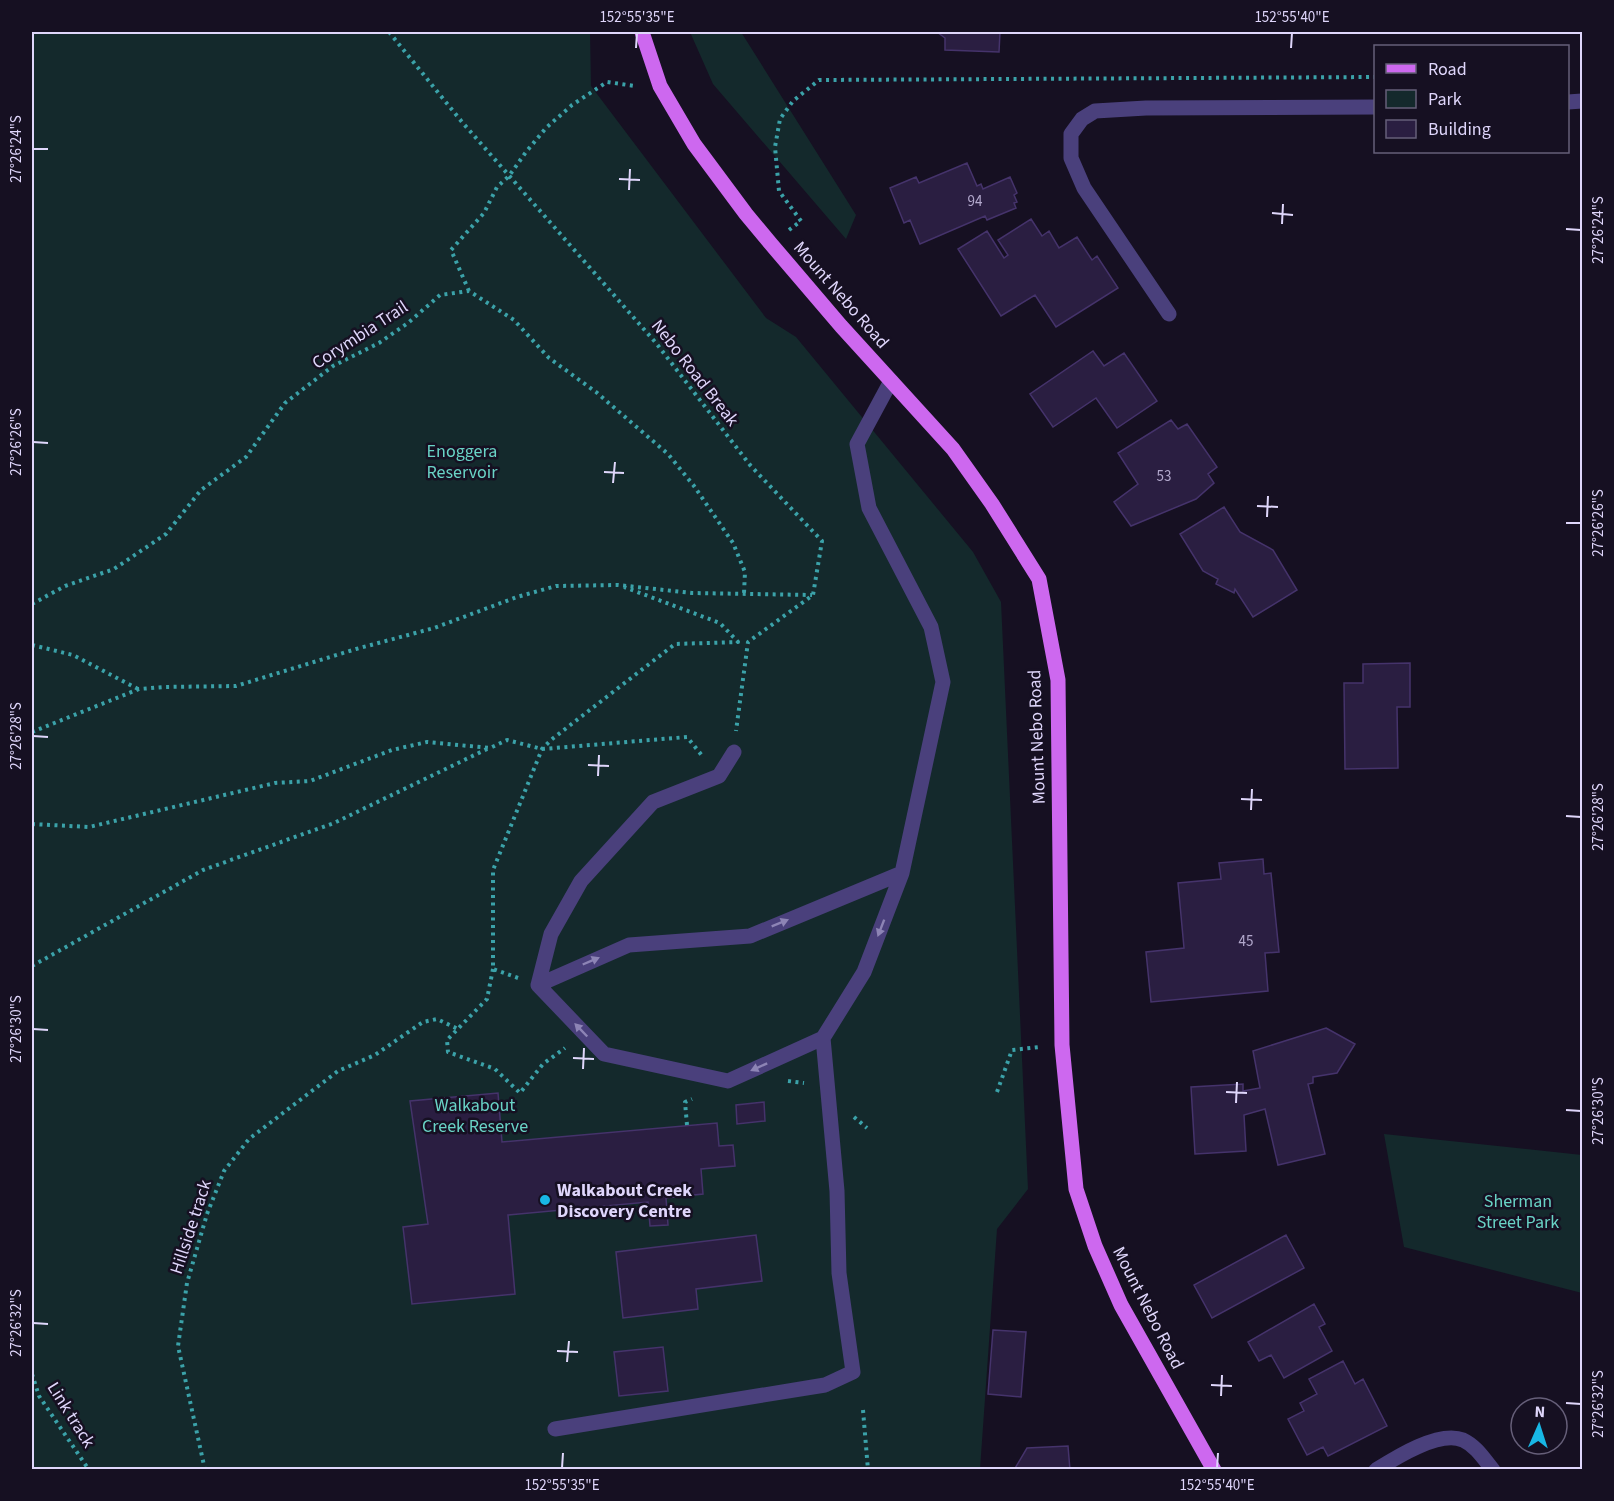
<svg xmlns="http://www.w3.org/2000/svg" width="1614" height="1501" font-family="'Source Sans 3',sans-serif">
<rect width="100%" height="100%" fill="#161022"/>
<path fill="#14292c" d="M32 32H590L591 86 766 318 796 337 973 552 1001 602 1028 1189 997 1229 980 1469H32Z
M690 32H741L856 215 846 239 713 84Z
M1384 1134 1582 1155V1293L1404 1247Z"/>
<path fill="#2a1e41" stroke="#45336b" stroke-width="1.5" d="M937 32H1000L999 52 945 50V38Z
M967 163 977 186 981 184 983 189 1010 177 1017 193 1014 195 1017 202 1014 203 1016 208 987 220 985 216 920 244 910 220 904 223 890 188 916 177 919 183Z
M1031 219 1042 236 1049 231 1059 248 1077 237 1092 260 1097 256 1118 288 1056 327 1035 295 1001 316 958 249 987 231 1004 258 1008 255 998 240Z
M1093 351 1104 366 1124 353 1157 401 1117 428 1096 398 1053 427 1030 394Z
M1171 420 1178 429 1187 424 1217 467 1208 474 1214 483 1196 499 1131 526 1114 502 1138 484 1118 453Z
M1224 507 1240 532 1273 550 1297 590 1253 617 1235 589 1234 593 1216 584 1218 579 1203 571 1180 534Z
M1410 663V707H1397L1398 768 1345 769 1344 683H1363V664Z
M1263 859 1264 874 1271 873 1279 952 1265 953 1268 991 1151 1002 1146 952 1184 948 1178 883 1221 879 1219 863Z
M1326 1028 1355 1044 1337 1073 1313 1077V1083L1308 1084 1325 1154 1278 1165 1265 1109 1244 1115 1246 1151 1195 1154 1191 1087 1243 1084V1091L1260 1088 1253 1051Z
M498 1093 502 1142 717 1123 719 1146 733 1145 735 1166 701 1169 703 1194 666 1198 668 1225 650 1226 648 1202 508 1215 515 1294 412 1304 403 1227 428 1224 410 1101Z
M764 1102 765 1121 737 1124 736 1105Z
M756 1235 762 1281 696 1289 698 1309 623 1318 616 1252Z
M1286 1235 1304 1268 1212 1318 1194 1285Z
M1314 1304 1325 1324 1319 1327 1332 1351 1284 1378 1271 1355 1259 1361 1248 1342Z
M993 1330 1026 1332 1021 1397 988 1394Z
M663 1347 668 1391 619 1396 614 1352Z
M1343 1361 1355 1384 1363 1379 1387 1426 1328 1456 1323 1447 1307 1455 1288 1419 1304 1411 1300 1403 1317 1394 1309 1379Z
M1068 1446 1070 1470H1014L1027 1448Z"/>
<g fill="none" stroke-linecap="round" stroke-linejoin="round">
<path stroke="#3ba2a9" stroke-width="4" stroke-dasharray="3 4.5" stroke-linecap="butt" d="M389 32 462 122 656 343 750 465 822 541 813 595 748 642 736 731
M789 230 801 221 779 191 775 147 780 119 793 101 819 80 1376 77
M469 291 451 250 484 213 497 187 509 176 526 152 546 128 572 105 607 82 635 86
M32 604 65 586 114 569 166 534 201 490 246 457 285 403 333 366 379 343 408 323 440 295 469 291 514 320 549 358 596 392 668 454 694 486 733 543 745 572 744 593
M32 645 73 655 138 689
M32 732 139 689 164 687 236 686 356 649 434 628 517 597 556 586 618 585 692 593 812 595
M32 824 89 827 275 783 310 781 392 750 427 742 490 748 507 740 542 749 687 737 704 758
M32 966 203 870 334 823 489 748
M493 969 487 999 447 1040 448 1052 495 1069 520 1093 543 1064 565 1048
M518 978 493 969V870L542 749 551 740 675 644 738 642 720 623 624 587
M788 1081 804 1083
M997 1092 1012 1050 1040 1047
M854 1117 867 1128
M687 1125 685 1102 692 1099
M32 1374 39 1396 89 1470
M863 1410 868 1470
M205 1470 178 1346 187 1283 207 1214 224 1171 249 1139 338 1071 375 1055 423 1022 437 1019 458 1029"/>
<path stroke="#4a407c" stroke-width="15" d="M1568 102 1582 101
M1169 314 1084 188 1071 158V134L1082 119 1095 111 1146 108 1376 107
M538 985 604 1054 728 1081 823 1038 864 972 902 873 943 682 931 627 869 508 857 444 891 381
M538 985 629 945 750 936 902 873
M538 985 551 934 581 881 653 802 719 776 734 752
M555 1429 825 1385 853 1372 839 1273 837 1191 823 1038
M1376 1470C1395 1458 1439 1430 1463 1440 1476 1446 1484 1459 1493 1470"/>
<path stroke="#cd68ef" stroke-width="15" d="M642 32 660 86 694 144 746 214 771 244 841 326 953 449 992 504 1039 579 1058 680 1062 1045 1076 1189 1095 1246 1121 1305 1214 1470"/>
</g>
<defs><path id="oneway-solid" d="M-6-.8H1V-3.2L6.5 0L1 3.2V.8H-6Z" transform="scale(1.5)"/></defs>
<g fill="#8d84b5">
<use href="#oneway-solid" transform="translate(780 923) rotate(-22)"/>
<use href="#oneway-solid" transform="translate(881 928) rotate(111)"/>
<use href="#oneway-solid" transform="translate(591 961) rotate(-23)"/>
<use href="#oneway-solid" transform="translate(581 1030) rotate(-134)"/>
<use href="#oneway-solid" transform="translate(759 1067) rotate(156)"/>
</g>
<path fill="none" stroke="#dfd6fb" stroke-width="2" d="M636 48 637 33M1291 48 1292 33M33 149H48M619 179 640 180M629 190 630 169M1272 213 1293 215M1282 224 1283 204M1566 229 1581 230M33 442 48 443M604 472 624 473M613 483 615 462M1257 506 1278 507M1267 517 1268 496M1566 523H1581M33 736 48 737M588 765 609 766M598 776 599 755M1241 799 1262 800M1251 810 1252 789M1566 816 1581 817M33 1029 48 1030M573 1058 594 1059M583 1069 584 1048M1226 1092 1247 1093M1236 1103 1237 1082M1566 1110 1581 1111M33 1323 48 1324M557 1351 578 1352M567 1362 569 1341M1211 1385 1232 1386M1221 1396 1222 1375M1566 1403 1581 1404M562 1468 563 1453M1217 1468 1218 1453"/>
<circle fill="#18b7e5" stroke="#161022" stroke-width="2" cx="545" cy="1200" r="6"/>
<g text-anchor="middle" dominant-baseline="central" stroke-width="5" stroke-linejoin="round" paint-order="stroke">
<g font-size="15" fill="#b2a8cc">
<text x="975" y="201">94</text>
<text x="1164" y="476">53</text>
<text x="1246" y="941">45</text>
</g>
<g font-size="18" fill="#dfd6fb" stroke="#161022">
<text transform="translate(841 295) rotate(49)">Mount Nebo Road</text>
<text transform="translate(360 335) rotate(-33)">Corymbia Trail</text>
<text transform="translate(695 373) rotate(52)">Nebo Road Break</text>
<text transform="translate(1037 737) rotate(-92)">Mount Nebo Road</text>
<text transform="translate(191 1227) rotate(-72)">Hillside track</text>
<text transform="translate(1148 1308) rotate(63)">Mount Nebo Road</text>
<text transform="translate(71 1415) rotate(58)">Link track</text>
</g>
<g font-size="18" fill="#69d3c6" stroke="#161022">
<text x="462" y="451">Enoggera<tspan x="462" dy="21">Reservoir</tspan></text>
<text x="475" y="1105">Walkabout<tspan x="475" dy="21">Creek Reserve</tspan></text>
<text x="1518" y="1201">Sherman<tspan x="1518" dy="21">Street Park</tspan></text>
</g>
<g font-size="18" font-weight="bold" fill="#dfd6fb" stroke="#161022" text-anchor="start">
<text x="557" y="1190">Walkabout Creek<tspan x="557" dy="21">Discovery Centre</tspan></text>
</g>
</g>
<rect width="1614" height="1501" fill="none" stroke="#161022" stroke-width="66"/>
<rect x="1374" y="45" width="195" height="108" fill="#161022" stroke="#665f79" stroke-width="1.5"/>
<rect x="1386" y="64" width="30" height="9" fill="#cd68ef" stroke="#665f79" stroke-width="1.5"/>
<text x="1428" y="75" font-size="18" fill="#dfd6fb">Road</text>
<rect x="1386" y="90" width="30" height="18" fill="#14292c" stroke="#665f79" stroke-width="1.5"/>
<text x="1428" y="105" font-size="18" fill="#dfd6fb">Park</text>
<rect x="1386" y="120" width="30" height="18" fill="#2a1e41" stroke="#665f79" stroke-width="1.5"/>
<text x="1428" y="135" font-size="18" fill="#dfd6fb">Building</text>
<g transform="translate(1539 1426) rotate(3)"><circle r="28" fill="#161022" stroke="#665f79" stroke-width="1.5"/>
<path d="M0-4.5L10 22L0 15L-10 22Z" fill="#18b7e5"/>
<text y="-9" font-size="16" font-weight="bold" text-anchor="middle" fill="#dfd6fb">N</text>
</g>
<rect x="33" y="33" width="1548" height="1435" fill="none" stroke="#dfd6fb" stroke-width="2"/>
<g font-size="15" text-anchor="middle" fill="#dfd6fb">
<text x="637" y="22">152°55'35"E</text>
<text x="1292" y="22">152°55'40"E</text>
<text transform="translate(16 149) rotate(-90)" y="5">27°26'24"S</text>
<text transform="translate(1598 230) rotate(-90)" y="5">27°26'24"S</text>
<text transform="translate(16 442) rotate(-90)" y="5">27°26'26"S</text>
<text transform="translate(1598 523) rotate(-90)" y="5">27°26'26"S</text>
<text transform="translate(16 736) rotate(-90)" y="5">27°26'28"S</text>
<text transform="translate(1598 817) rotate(-90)" y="5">27°26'28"S</text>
<text transform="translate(16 1029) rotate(-90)" y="5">27°26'30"S</text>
<text transform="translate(1598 1111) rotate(-90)" y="5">27°26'30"S</text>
<text transform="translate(16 1323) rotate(-90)" y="5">27°26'32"S</text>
<text transform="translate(1598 1404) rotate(-90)" y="5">27°26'32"S</text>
<text x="562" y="1490">152°55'35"E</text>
<text x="1217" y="1490">152°55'40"E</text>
</g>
</svg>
